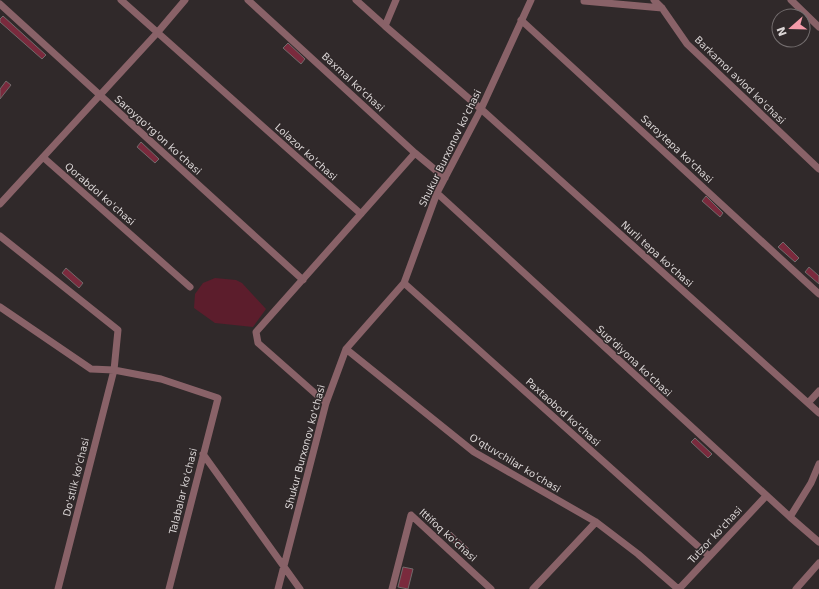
<svg xmlns="http://www.w3.org/2000/svg" width="819" height="589" font-family="'DejaVu Sans',sans-serif">
<rect width="100%" height="100%" fill="#30292a"/>
<path fill="#5c1d2c" d="M215 278 236 280 242 283 266 309 253 327 215 323 194 308 195 294 203 283Z"/>
<path fill="#7a2a3d" stroke="#726a6b" d="M3 16 46 55 42 59 0 22V19Z
M288 43 305 59 301 64 283 48Z
M6 81 11 85 0 99V89Z
M141 142 159 159 155 163 137 147Z
M706 196 723 213 720 217 702 201Z
M783 242 799 258 795 262 778 247Z
M809 267 819 276V284L805 272Z
M66 268 83 283 79 288 62 273Z
M695 438 712 454 708 458 691 442Z
M451 532 469 549 465 553 447 537Z
M403 567 413 569 408 589 398 587Z"/>
<g fill="none" stroke-linecap="round" stroke-linejoin="round">
<path stroke="#896268" stroke-width="7" d="M121 0 361 214
M248 0 415 153 445 178
M356 0 385 26
M396 0 385 26 481 109 819 413
M654 0 662 8 687 44 819 169
M791 0 819 27
M584 1 662 8
M0 4 303 280
M521 20 819 294
M44 158 190 287
M437 193 790 517 819 542
M0 204 157 33 185 0
M0 236 118 330 114 370 58 589
M404 283 709 556
M0 307 91 369 114 370 161 379 218 398 169 589
M346 349 474 452 596 522 638 554 678 589
M326 403 258 343 256 332 415 153
M808 403 819 391
M203 454 300 589
M790 517 811 483 819 464
M278 589 326 403 346 349 404 283 437 193 481 109 531 0
M392 589 411 515 491 589
M533 589 596 522
M679 589 766 496
M796 589 819 563"/>
</g>
<g text-anchor="middle" dominant-baseline="central" stroke-width="3" stroke-linejoin="round" paint-order="stroke">
<g font-size="10" fill="#dbd6d6" stroke="#30292a">
<text transform="translate(740 80) rotate(44)">Barkamol avlod ko'chasi</text>
<text transform="translate(353 82) rotate(43)">Baxmal ko'chasi</text>
<text transform="translate(158 135) rotate(42)">Saroyqo'rg'on ko'chasi</text>
<text transform="translate(450 148) rotate(-64)">Shukur Burxonov ko'chasi</text>
<text transform="translate(677 149) rotate(43)">Saroytepa ko'chasi</text>
<text transform="translate(306 152) rotate(42)">Lolazor ko'chasi</text>
<text transform="translate(100 194) rotate(41)">Qorabdol ko'chasi</text>
<text transform="translate(657 254) rotate(42)">Nurli tepa ko'chasi</text>
<text transform="translate(634 361) rotate(43)">Sug'diyona ko'chasi</text>
<text transform="translate(563 412) rotate(42)">Paxtaobod ko'chasi</text>
<text transform="translate(305 447) rotate(-75)">Shukur Burxonov ko'chasi</text>
<text transform="translate(515 463) rotate(31)">O'qtuvchilar ko'chasi</text>
<text transform="translate(76 477) rotate(-76)">Do'stlik ko'chasi</text>
<text transform="translate(183 491) rotate(-76)">Talabalar ko'chasi</text>
<text transform="translate(448 535) rotate(42)">Ittifoq ko'chasi</text>
<text transform="translate(715 535) rotate(-47)">Tutzor ko'chasi</text>
</g>
</g>
<g transform="translate(791 28) rotate(250)"><circle r="19" fill="#30292a" stroke="#746e6f"/>
<path d="M0-3L7 15L0 10L-7 15Z" fill="#f39aa8"/>
<text y="-6" font-size="11" font-weight="bold" text-anchor="middle" fill="#dbd6d6">N</text>
</g>
</svg>
